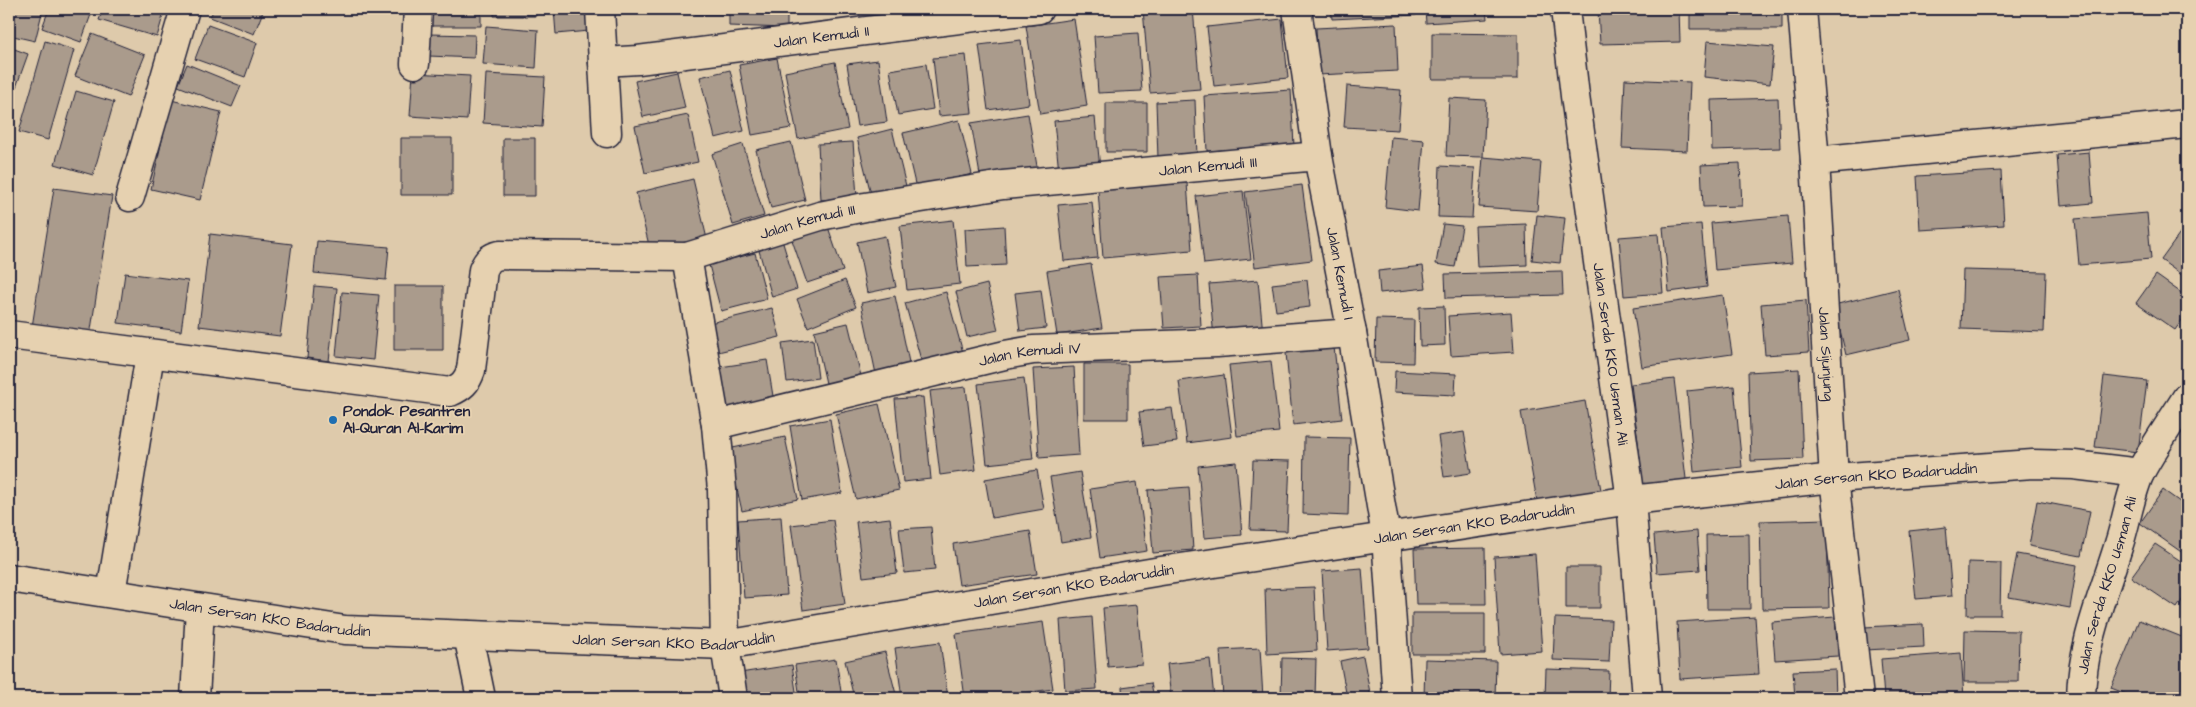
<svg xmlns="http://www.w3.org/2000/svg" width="2196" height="707" font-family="'Architects Daughter',sans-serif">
<rect width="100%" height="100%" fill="#decaab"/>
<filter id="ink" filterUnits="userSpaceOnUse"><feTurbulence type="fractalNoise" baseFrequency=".02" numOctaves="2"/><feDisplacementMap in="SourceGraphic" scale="10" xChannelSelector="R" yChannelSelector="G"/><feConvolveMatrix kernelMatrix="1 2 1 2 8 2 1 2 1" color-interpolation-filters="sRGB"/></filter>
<g filter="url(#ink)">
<path fill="#aa9b8c" stroke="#22223b" d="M9 9H43L35 41 9 35Z
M49 9H93L81 42 42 28Z
M103 9H165L157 37 99 20Z
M214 9H264L254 34 210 17Z
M424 9H481V26H424Z
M494 9H536V16H494Z
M554 9H598L600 30 556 34Z
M695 9H723V14H695Z
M729 9H787V28L729 26Z
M821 9H858V14L821 11Z
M1143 9H1193L1200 89 1150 93Z
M1331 9H1415L1416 15 1332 19Z
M1425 9H1486L1487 19 1426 23Z
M1679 9 1680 42 1600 44 1598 10Z
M1690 9H1782V29H1690Z
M1074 19 1087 106 1040 114 1026 26Z
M1282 19 1288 78 1214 86 1207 27Z
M1396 24 1398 71 1318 75 1316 28Z
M208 25 257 43 245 77 195 59Z
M486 26 538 30 536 68 483 64Z
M1138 33 1142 91 1098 93 1094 36Z
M1432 33 1518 34V79H1432Z
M92 34 145 55 128 97 75 76Z
M429 34 475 35 474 58 429 56Z
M1021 40 1029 104 988 110 979 45Z
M45 41 74 50 48 140 19 132Z
M1707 41 1774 47 1770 84 1704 77Z
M9 47 28 54 9 107Z
M966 55 972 113 939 116 933 58Z
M777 58 791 128 752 135 739 65Z
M878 60 887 122 857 126 847 64Z
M835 62 848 129 798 139 785 72Z
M187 64 241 86 232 107 178 86Z
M926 64 933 109 898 115 890 70Z
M730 70 744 131 715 138 700 77Z
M677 72 685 108 643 117 635 81Z
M413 73 470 76 467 120 410 116Z
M486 74 545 77 542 127 483 123Z
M1625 79 1690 82 1687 151 1622 148Z
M1347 86 1401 90 1398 130 1344 127Z
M1291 90 1294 146 1207 151 1204 96Z
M76 91 114 102 93 175 55 164Z
M1449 98 1486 100 1483 157 1446 156Z
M1778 98 1780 148 1712 150 1711 100Z
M171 100 221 112 200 200 151 189Z
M1195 100 1197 157 1158 158 1156 102Z
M1106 103H1147V152H1106Z
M1028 114 1038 172 981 181 971 123Z
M688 115 698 162 645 173 635 126Z
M1095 117 1100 169 1059 173 1054 121Z
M959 120 972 174 916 188 903 133Z
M892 129 907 190 872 198 857 138Z
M1391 137 1424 140 1418 211 1385 207Z
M401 138H452V195H401Z
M503 138H535V196H503Z
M791 142 805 200 771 208 756 150Z
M853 142 857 197 821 200 818 144Z
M743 144 764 216 733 225 712 154Z
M2089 152 2093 203 2061 206 2057 155Z
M1483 157 1541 162 1537 211 1479 207Z
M1740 163 1742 206 1703 207 1701 165Z
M1440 166 1475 168 1472 218 1438 217Z
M2001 171 2004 225 1920 230 1917 176Z
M693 179 707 239 651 253 636 193Z
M1187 183 1192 250 1103 258 1098 190Z
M1302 185 1312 260 1255 267 1245 192Z
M54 188 112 196 90 336 32 327Z
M1243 191 1251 259 1204 264 1196 196Z
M1092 202 1098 258 1064 261 1058 205Z
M2147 213 2151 259 2079 265 2075 219Z
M1537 215 1565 218 1560 263 1532 260Z
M1788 216 1792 263 1715 270 1711 223Z
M953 220 960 284 907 290 900 226Z
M1443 224 1462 226 1455 267 1436 264Z
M1526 224 1527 265 1477 267 1475 226Z
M1701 224 1707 287 1669 292 1663 227Z
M2187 224V279L2161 260Z
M1004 226 1006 265 967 267 965 229Z
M828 227 843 271 807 283 792 240Z
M210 234 292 244 280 336 199 326Z
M1658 234 1663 293 1624 296 1619 237Z
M885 236 896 287 867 293 857 242Z
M782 240 797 289 772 297 758 247Z
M317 241 389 247 386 280 314 273Z
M755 253 767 299 721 311 709 265Z
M1091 264 1102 328 1057 335 1047 271Z
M1423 266 1426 288 1380 293 1378 271Z
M1963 270 2046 272 2044 332 1961 329Z
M1562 271 1563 295 1446 298 1445 274Z
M125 273 188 281 181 331 118 323Z
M1198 275 1201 326 1164 328 1160 277Z
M2156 275 2187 297V313L2175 330 2136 303Z
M845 280 856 307 808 327 797 299Z
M1258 280 1263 334 1214 338 1209 284Z
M1307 280 1310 307 1276 311 1272 284Z
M987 284 998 330 967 337 956 292Z
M314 286 337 288 329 361 307 358Z
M394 286H443V350H394Z
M1898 289 1910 340 1846 355 1834 305Z
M1041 290 1046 328 1020 331 1015 293Z
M342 292 379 295 373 360 336 356Z
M946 292 964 356 923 367 905 303Z
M1723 295 1732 354 1642 367 1633 308Z
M895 296 910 367 876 374 861 303Z
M1806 300 1809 352 1765 355 1761 304Z
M1444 306 1445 345 1420 346 1419 307Z
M772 308 780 337 714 353 706 324Z
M1511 312 1514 352 1451 356 1448 316Z
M1376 319 1414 320 1413 363 1375 362Z
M848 323 863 384 828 392 814 331Z
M813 339 818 378 787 382 782 343Z
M1334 347 1342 419 1293 425 1286 353Z
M767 360 775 408 727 415 720 367Z
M1271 361 1279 432 1237 436 1229 365Z
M1084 364H1128V419H1084Z
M1074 367 1079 455 1039 458 1033 369Z
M1799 369 1803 459 1751 461 1748 372Z
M1395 371 1456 374 1455 395 1394 392Z
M1224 375 1232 437 1187 443 1179 381Z
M2104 376 2147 381 2138 452 2095 447Z
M1024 378 1033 459 987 464 978 384Z
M1674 379 1687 487 1644 492 1631 384Z
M1734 386 1742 467 1694 472 1687 391Z
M966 387 976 470 940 475 930 391Z
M923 397 931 479 903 482 895 399Z
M1585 401 1601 490 1537 501 1521 412Z
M879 404 899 490 856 499 836 414Z
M1172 408 1177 442 1144 446 1139 412Z
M830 419 842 493 802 500 790 426Z
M1464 432 1471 473 1444 477 1438 436Z
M785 437 798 499 742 511 728 449Z
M1304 437 1350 438 1348 516 1303 514Z
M1253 460 1290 461 1287 531 1250 530Z
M1236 462 1242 535 1204 538 1198 466Z
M1037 470 1044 509 992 518 985 479Z
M1080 472 1091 537 1061 542 1050 477Z
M1137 482 1147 551 1100 558 1090 489Z
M1189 487 1193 550 1153 553 1148 490Z
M2163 490 2187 507V556L2140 523Z
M2037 501 2090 511 2081 556 2029 546Z
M781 517 787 595 744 598 738 520Z
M890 518 897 573 863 577 856 522Z
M1827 519 1829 608 1762 609 1760 521Z
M833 520 845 604 803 610 791 525Z
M931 527 935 570 904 573 899 529Z
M1946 527 1952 596 1916 599 1909 531Z
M1030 531 1037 574 959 585 953 544Z
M1697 531 1700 570 1657 573 1654 535Z
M1749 534 1750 609H1707L1706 535Z
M2155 544 2187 565V593L2177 608 2131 577Z
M1485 548 1486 604H1416L1414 549Z
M1535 554 1542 651 1500 654 1494 557Z
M2017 554 2077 565 2070 608 2009 597Z
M1968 562 2001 563 2000 615H1967Z
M1566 567H1600V608H1566Z
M1362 568 1368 648 1327 651 1322 571Z
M1314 587 1317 651 1267 654 1265 589Z
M1137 605 1142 664 1108 667 1103 608Z
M1412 613H1485V654H1412Z
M1092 617 1097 689 1065 691 1060 620Z
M1755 617 1759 674 1680 679 1677 622Z
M1835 617 1838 656 1775 660 1772 622Z
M1555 618 1611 620 1609 662 1553 660Z
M2139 620 2187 639V698H2137L2111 688Z
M1043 622 1053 689 986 698H965L956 634Z
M1923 624 1924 647 1865 650 1864 627Z
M1965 630 2019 631 2018 682H1964Z
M940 642 948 698H902L895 648Z
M1260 648 1263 698H1223L1220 650Z
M885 652 897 698H854L845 661Z
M1961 653 1964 698H1884L1881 659Z
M1363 656 1371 698H1347L1340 661Z
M1282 658 1316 659 1315 698H1281Z
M836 659 842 698H800L795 665Z
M1210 659 1214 698H1171L1167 664Z
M1425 659 1496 661 1495 698H1424Z
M792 665 797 698H744L740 673Z
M1546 669 1609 671 1608 698H1545Z
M1835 669 1836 698H1795L1793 671Z
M1151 683 1154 698H1123L1122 687Z"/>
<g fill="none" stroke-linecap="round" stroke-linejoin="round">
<g stroke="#22223b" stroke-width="31">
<g id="minor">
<path d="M600 9 607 133"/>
<path id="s1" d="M1297 9 1318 156 1352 333 1386 536 1397 698"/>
<path id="s2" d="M1565 9 1575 96 1631 500 1647 698"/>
<path id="s3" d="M1802 9 1815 161 1834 478 1859 698"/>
<path id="s4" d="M603 62 638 60 1039 9"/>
<path d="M415 64 418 9"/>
<path d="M1815 161 2187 124"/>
<path d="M130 197 185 9"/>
<path d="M9 335 450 392C462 387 467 382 471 370L483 270C487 261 490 257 500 255L687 257"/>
<path id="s5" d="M716 425 1005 355 1033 350 1217 343 1352 333"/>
<path id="s6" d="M9 578 345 630 725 645 1161 571 1631 500 1834 478 2033 464 2074 465 2140 473"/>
<path d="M111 593 150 354"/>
<path d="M468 635 481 698"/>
<path d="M195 698 200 608"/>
<path id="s7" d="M733 698 725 645 722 490 716 425 687 257 820 216 865 207 1003 185 1318 156"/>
<path id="s8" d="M2081 698C2082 643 2103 596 2119 544 2126 523 2131 490 2141 471 2155 445 2172 421 2187 397"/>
</g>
</g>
<use href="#minor" stroke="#e6d1b0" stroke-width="28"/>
</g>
</g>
<circle fill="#1f6fb2" stroke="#e6d1b0" stroke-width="2" cx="333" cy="420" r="5"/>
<g text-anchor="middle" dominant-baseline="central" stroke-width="4" stroke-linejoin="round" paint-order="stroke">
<g font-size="15" fill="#22223b" stroke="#e6d1b0">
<text stroke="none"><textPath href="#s4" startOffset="220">Jalan Kemudi II</textPath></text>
<text stroke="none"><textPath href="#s7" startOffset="975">Jalan Kemudi III</textPath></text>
<text stroke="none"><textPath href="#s7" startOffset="570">Jalan Kemudi III</textPath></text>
<text stroke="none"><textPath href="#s1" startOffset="268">Jalan Kemudi I</textPath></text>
<text stroke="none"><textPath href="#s2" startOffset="348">Jalan Serda KKO Usman Ali</textPath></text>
<text stroke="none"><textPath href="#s3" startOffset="346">Jalan Sijunjung</textPath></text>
<text stroke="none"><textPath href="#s5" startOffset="322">Jalan Kemudi IV</textPath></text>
<text stroke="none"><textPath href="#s6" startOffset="1884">Jalan Sersan KKO Badaruddin</textPath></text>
<text stroke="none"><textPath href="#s6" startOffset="1479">Jalan Sersan KKO Badaruddin</textPath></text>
<text stroke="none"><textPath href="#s8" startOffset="116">Jalan Serda KKO Usman Ali</textPath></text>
<text stroke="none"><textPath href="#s6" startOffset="1074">Jalan Sersan KKO Badaruddin</textPath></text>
<text stroke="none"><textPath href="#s6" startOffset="264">Jalan Sersan KKO Badaruddin</textPath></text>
<text stroke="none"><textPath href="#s6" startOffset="669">Jalan Sersan KKO Badaruddin</textPath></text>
</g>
<g font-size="15" font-weight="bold" fill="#22223b" stroke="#e6d1b0" text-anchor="start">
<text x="343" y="411">Pondok Pesantren<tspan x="343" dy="17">Al-Quran Al-Karim</tspan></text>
</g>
</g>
<rect width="2196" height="707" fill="none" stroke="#e6d1b0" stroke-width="30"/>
<rect x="15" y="15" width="2166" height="677" fill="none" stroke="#22223b" stroke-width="2" filter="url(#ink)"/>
</svg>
